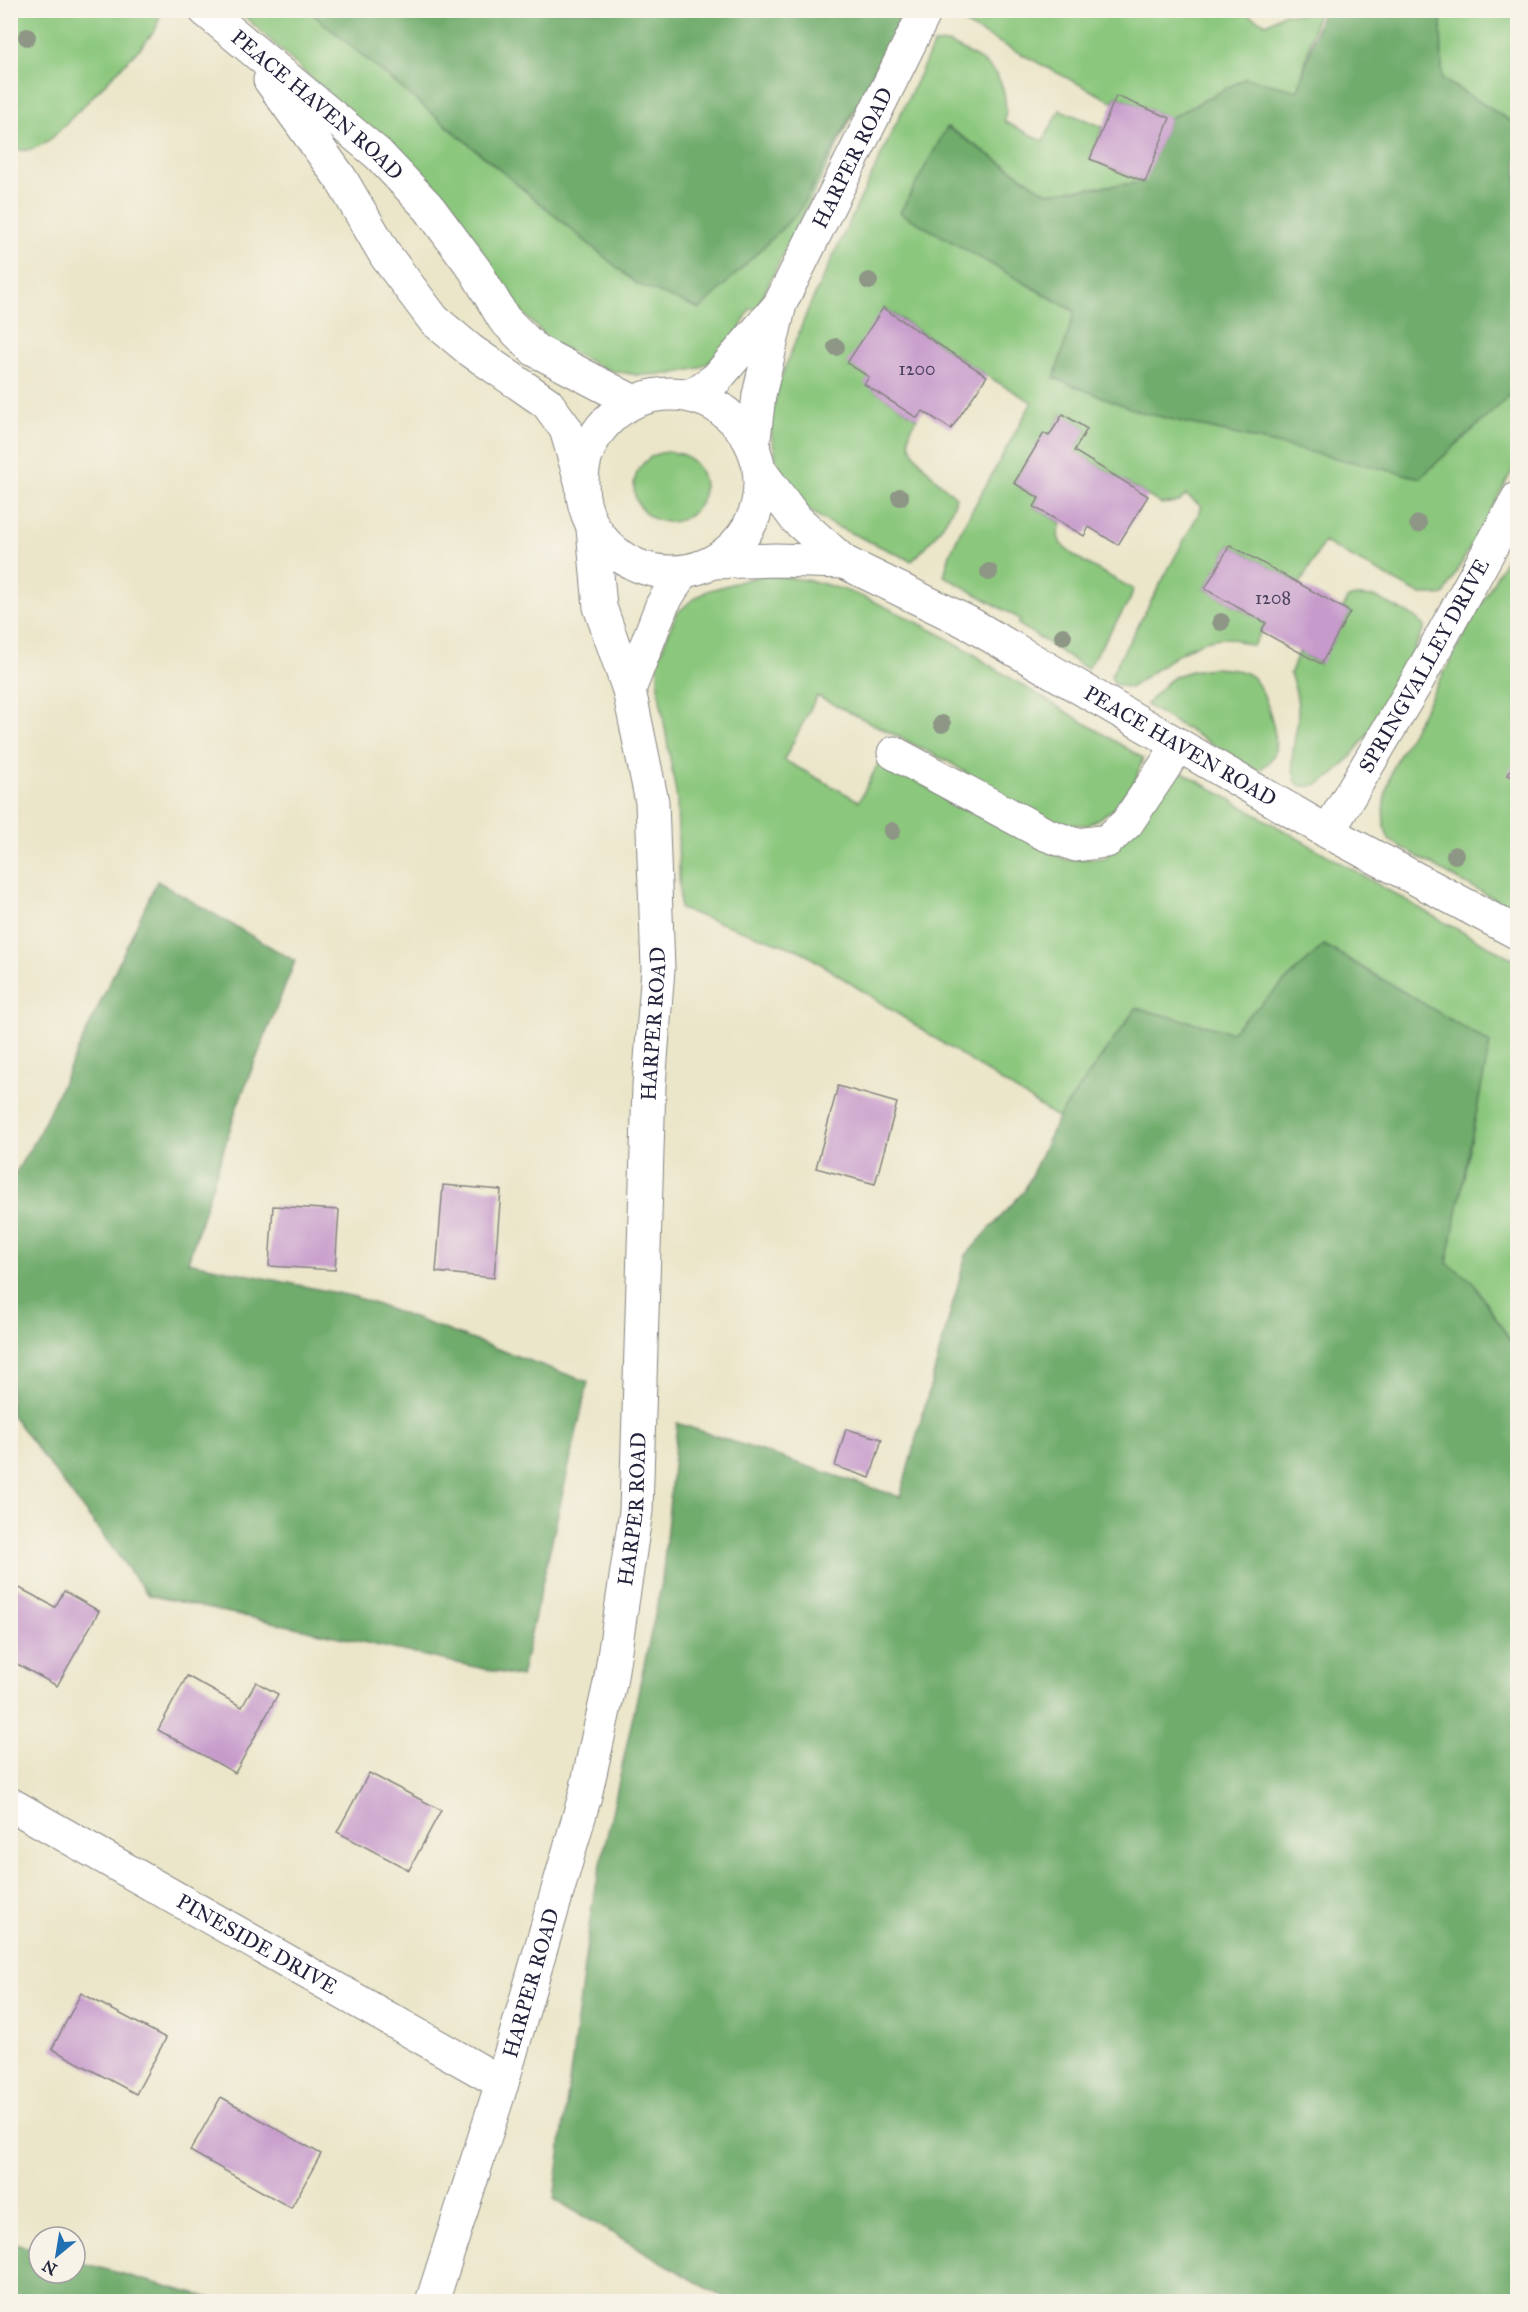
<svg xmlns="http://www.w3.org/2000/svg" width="1528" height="2312" font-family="'IM FELL Great Primer',serif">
<rect width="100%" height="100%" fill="#f7f3e8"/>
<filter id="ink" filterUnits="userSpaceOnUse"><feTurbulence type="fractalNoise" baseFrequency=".0167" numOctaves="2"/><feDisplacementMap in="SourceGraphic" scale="12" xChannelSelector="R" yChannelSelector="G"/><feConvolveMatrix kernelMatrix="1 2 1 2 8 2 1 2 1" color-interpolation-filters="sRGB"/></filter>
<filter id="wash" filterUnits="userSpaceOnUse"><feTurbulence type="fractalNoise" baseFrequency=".008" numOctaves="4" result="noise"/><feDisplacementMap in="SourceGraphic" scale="24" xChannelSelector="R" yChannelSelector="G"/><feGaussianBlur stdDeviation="1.35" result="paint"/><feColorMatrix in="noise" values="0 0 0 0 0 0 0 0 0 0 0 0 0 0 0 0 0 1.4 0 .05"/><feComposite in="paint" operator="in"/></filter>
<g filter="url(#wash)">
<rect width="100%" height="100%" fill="#ebe6c9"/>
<path fill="#8bc77d" stroke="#56745c" stroke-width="1.5" d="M11 10H161V11L156 29 142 46 53 137C42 146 24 156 10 146Z
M1237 10 1267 24 1284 13C1302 17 1304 11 1318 11L1298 92 1246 78 1170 118 1116 96 1113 102 966 25 956 11Z
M239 11H309L637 284 798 213 866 88 756 309H750L732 343 716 358 699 368 671 374 637 375 607 370 551 342 516 306 468 239 410 170Z
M1441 11H1517V125L1442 79Z
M948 43C988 62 1010 73 1005 122L1043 141 1060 110 1103 127 1090 159 1145 182 1047 193 948 127 900 212 1075 312 1054 378 1420 478 1517 389V462L1444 595H1421L1324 542 1300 584 1230 545 1205 589 1266 623 1253 646C1244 644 1236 638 1226 638 1194 636 1156 671 1130 688L1114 684 1111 675 1202 507 1186 495 1179 502 1161 504 1074 451 1087 429 1062 414 1049 436 1044 434 1014 483 1039 498 1034 507 1062 523C1058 530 1057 535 1060 542 1067 556 1118 580 1133 589L1130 600 1087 669 1018 624 1020 619 944 576 950 554 960 532 1032 402 987 376 884 308 848 363 869 377 865 384 917 418C913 426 908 432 909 441 912 458 943 486 956 497 952 518 928 546 912 561L829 523 809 510 792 493 776 459 771 433V417L780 380 809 307 934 44Z
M634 487a35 35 0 1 1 70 0a35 35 0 1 1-70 0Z
M1517 538V910L1462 882 1389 840C1378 811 1385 795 1393 767Z
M759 576C822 576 867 596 922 625 945 637 968 649 989 665L1143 758 1135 781 1114 809 1088 825 1057 824 1012 801 949 762 817 696 784 760 859 801 880 760 949 800 1066 860 1105 858 1177 769 1440 920 1517 961V1351L1472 1281 1447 1263 1490 1043 1324 945 1231 1032 1136 1008 1058 1118 801 951 680 909 677 800 658 687V660L676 614 692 600 707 591Z
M1357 596 1376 597 1415 617 1425 627C1408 660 1344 806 1297 784 1286 757 1298 738 1298 711 1298 697 1295 686 1290 674L1299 652 1320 664 1350 612 1342 608 1348 598Z
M1215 668C1226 669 1242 669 1251 676 1265 688 1280 737 1274 754 1271 762 1264 767 1258 771L1146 705C1171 676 1176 671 1215 668Z"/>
<path fill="#70ac6c" stroke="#496754" stroke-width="1.5" d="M309 11H904L866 88 798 213 700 309 637 284Z
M1322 11H1441L1442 79 1517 125V389L1420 478 1140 412 1054 378 1075 311 900 213 947 127 1047 193 1144 182 1170 118 1246 78 1298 91Z
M157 881 295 961 238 1104 188 1262 356 1297 588 1382 521 1677 148 1595 11 1414 10 1182 38 1135Z
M1324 945 1490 1043 1447 1263 1472 1281 1517 1351V2301H729L554 2199 592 1905 662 1582 677 1423 900 1497 966 1255 1024 1191 1058 1118 1136 1008 1231 1032Z
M11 2241 39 2252V2273H75V2261L221 2301H11Z"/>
<g id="blocks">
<path fill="#c69acb" d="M1116 96 1170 118 1145 182 1090 159Z
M883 308 987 376 951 429 923 411 917 418 864 384 869 377 847 363Z
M1063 414 1087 429 1074 451 1148 496 1118 545 1089 527 1084 536 1062 523 1034 507 1039 498 1014 483 1044 433 1049 436Z
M1230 545 1350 612 1321 664 1261 631 1266 623 1205 589Z
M1518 756V780L1508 775Z
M838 1086 897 1103 875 1184 816 1168Z
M443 1185 501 1190 494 1278 436 1272Z
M273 1206 339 1210 335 1270 269 1266Z
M846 1429 882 1439 870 1478 835 1466Z
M10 1583 55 1607 64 1591 99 1611 57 1686 10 1660Z
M187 1676 242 1707 256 1682 278 1694 235 1773 158 1730Z
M369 1773 441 1810 409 1870 337 1832Z
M81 1993 166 2038 136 2094 52 2049Z
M221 2097 321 2154 291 2208 190 2151Z"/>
</g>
</g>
<g filter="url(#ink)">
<use href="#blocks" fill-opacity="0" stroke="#868482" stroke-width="1.5"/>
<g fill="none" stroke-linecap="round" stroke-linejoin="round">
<g stroke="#868482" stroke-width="35">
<g id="minor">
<path d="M629 690 662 605 682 572"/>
<path d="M894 753 1045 834 1076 845 1107 841 1127 823 1179 745"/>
<path id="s1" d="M1328 832 1416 683 1518 498"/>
<path id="s2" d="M10 1804 502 2083"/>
<path id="s3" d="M432 2302 502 2083 585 1796 610 1683 636 1511 649 1085 658 969 652 802 629 690 600 607 593 529"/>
</g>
</g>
<g stroke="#868482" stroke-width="35">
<g id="major">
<path id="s4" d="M205 10 378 154 429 208 475 270 504 319 535 350 632 401"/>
<path d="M270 80 341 179 386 256 434 320 470 350 547 403 566 429 581 481"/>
<circle cx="671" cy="483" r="89"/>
<path d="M691 396 716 379 777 308"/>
<path id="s5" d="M753 447 759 395 780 304 926 10"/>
<path id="s6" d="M760 471 796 519 844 562 967 622 1328 832 1518 933"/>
<path d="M714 562 775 560 844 562"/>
</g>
</g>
<use href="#minor" stroke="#fff" stroke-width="33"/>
<use href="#major" stroke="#fff" stroke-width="33"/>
</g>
<g fill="#8e9686">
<circle cx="27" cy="37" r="9"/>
<circle cx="869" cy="281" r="9"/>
<circle cx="836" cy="347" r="9"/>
<circle cx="900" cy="497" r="9"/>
<circle cx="1418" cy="524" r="9"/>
<circle cx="989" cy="572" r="9"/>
<circle cx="1221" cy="622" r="9"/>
<circle cx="1063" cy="636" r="9"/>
<circle cx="942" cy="724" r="9"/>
<circle cx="892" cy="831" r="9"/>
<circle cx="1455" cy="855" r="9"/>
</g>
</g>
<g text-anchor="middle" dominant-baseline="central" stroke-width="5" stroke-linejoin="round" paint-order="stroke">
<g font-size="18" fill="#4b405f">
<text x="917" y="369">1200</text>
<text x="1273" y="598">1208</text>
</g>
<g font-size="21" fill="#22223b" stroke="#f7f3e8">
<text stroke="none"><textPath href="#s4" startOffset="147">PEACE HAVEN ROAD</textPath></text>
<text stroke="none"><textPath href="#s5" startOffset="309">HARPER ROAD</textPath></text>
<text stroke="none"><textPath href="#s1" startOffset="192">SPRINGVALLEY DRIVE</textPath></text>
<text stroke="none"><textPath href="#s6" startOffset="508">PEACE HAVEN ROAD</textPath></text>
<text stroke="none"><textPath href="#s3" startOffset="1306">HARPER ROAD</textPath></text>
<text stroke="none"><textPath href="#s3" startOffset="820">HARPER ROAD</textPath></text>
<text stroke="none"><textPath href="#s2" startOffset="284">PINESIDE DRIVE</textPath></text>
<text stroke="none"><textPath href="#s3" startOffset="334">HARPER ROAD</textPath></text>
</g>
</g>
<rect width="1528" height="2312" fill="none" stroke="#f7f3e8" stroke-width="36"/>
<g transform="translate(57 2255) rotate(210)"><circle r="28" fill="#f7f3e8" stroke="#a29fa3" stroke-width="1.5"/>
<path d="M0-4.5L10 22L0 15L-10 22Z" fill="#1f6fb2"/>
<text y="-9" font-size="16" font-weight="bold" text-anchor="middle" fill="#22223b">N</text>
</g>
</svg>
